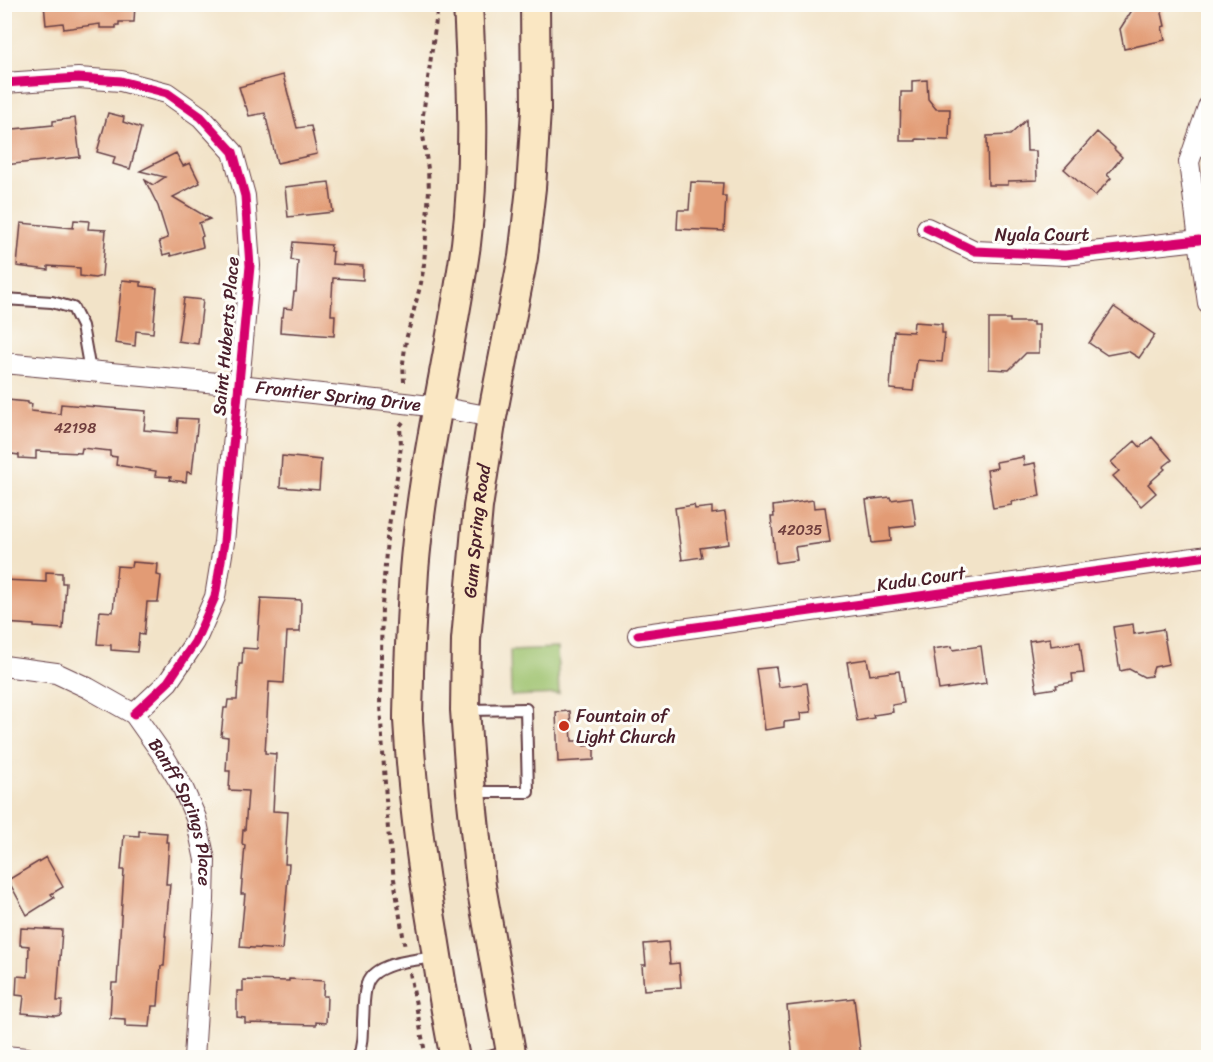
<svg xmlns="http://www.w3.org/2000/svg" width="1213" height="1062" font-family="Sriracha,sans-serif">
<rect width="100%" height="100%" fill="#fdfcf7"/>
<filter id="ink" filterUnits="userSpaceOnUse"><feTurbulence type="fractalNoise" baseFrequency=".0167" numOctaves="2"/><feDisplacementMap in="SourceGraphic" scale="12" xChannelSelector="R" yChannelSelector="G"/><feConvolveMatrix kernelMatrix="1 2 1 2 8 2 1 2 1" color-interpolation-filters="sRGB"/></filter>
<filter id="wash" filterUnits="userSpaceOnUse"><feTurbulence type="fractalNoise" baseFrequency=".008" numOctaves="4" result="noise"/><feDisplacementMap in="SourceGraphic" scale="24" xChannelSelector="R" yChannelSelector="G"/><feGaussianBlur stdDeviation="1.35" result="paint"/><feColorMatrix in="noise" values="0 0 0 0 0 0 0 0 0 0 0 0 0 0 0 0 0 1.4 0 .05"/><feComposite in="paint" operator="in"/></filter>
<g filter="url(#wash)">
<rect width="100%" height="100%" fill="#f2e3c8"/>
<path fill="#9cc16c" stroke="#73704c" stroke-width="1.5" d="M557 648 559 694 511 696 510 650Z"/>
<g id="blocks">
<path fill="#e29b74" d="M44 4H135L134 22H119V25H116V28H100V24L64 29 63 23 46 25Z
M1136 4H1160L1165 26 1162 27 1165 40 1124 49 1120 29Z
M283 75 297 128 311 126 317 154 277 163 265 113 249 116 246 106H245L239 87Z
M927 80 928 99 936 109H950L949 140 916 139V141H900L901 92H912V81Z
M108 113 124 117 123 122 141 128 130 169 113 164 115 157 97 152Z
M75 118 80 157 4 165V130L53 125V121Z
M1026 120 1027 151H1036L1037 180 1008 181V185H988L987 136 1010 135Z
M1097 132 1115 148 1114 149 1122 157 1107 175 1111 178 1095 196 1064 169Z
M176 153 183 166 190 163 200 183 173 197 210 219 199 223 203 236 201 237 203 247 171 256 170 253 163 255 159 241 168 238 158 206 145 180 153 185 165 177 140 171Z
M329 182 333 212 288 217 285 187Z
M691 182 723 183 722 196H726L724 231 677 229 678 210H689Z
M74 220 89 221 88 229 106 230 102 276 95 278 80 276V268L48 266V270L17 266 21 223 73 228Z
M293 242 331 245 330 251 333 252 332 264 363 266V280L333 278 331 315H335L334 336 280 332 281 317H283L284 308 292 309 294 292H296L298 261 291 260Z
M122 280 141 282V286L157 288 153 333 136 331 135 346 115 343Z
M184 298 203 300 198 344 178 341Z
M1114 307 1155 335 1139 358 1128 351 1107 355 1089 343Z
M989 319H1010V322H1033V325H1039V353H1026L1009 370 989 369Z
M914 322 942 324V333H945L942 362 917 360 913 391 890 389 894 331 913 332Z
M7 400 28 402V404H32L31 411 60 414 61 404 146 411 144 430 177 433 178 418 198 419 192 473 187 472 186 482 170 480 171 477 155 476 156 471 116 465 117 457 110 456V451L82 448 81 453 36 451V459L19 458V455L4 453Z
M1152 437 1172 460 1163 467 1165 469 1148 484 1156 493 1141 506 1113 476 1119 471 1111 462 1135 441 1140 447Z
M282 456 321 460 319 490 280 487Z
M1023 457 1024 465 1035 463 1040 496 1011 502 1012 505 993 508 987 470 997 468 996 462Z
M890 497 891 500 912 497 916 525 890 528 891 541 872 543 866 500Z
M813 500 814 508 825 507 830 542 795 547 797 560 776 563 771 517H774L773 506Z
M694 505 695 509 712 507V514L725 512 729 544 700 548 702 557 682 560 675 508Z
M132 562 158 564 157 575 161 576 158 602H147L144 635 139 634 137 652 111 650V645L97 644 100 611 113 612 117 566 131 567Z
M46 572 62 573V583H66L63 629 34 627V625L4 623V580L46 582Z
M261 598 301 600 300 632H287L284 683 269 682 265 753 276 754 273 811 288 812 285 864H289L282 950 240 947 245 894H241L245 845 242 844 243 830H245L248 791 229 790 230 771H226L228 737 221 736 224 708H227L228 700H237L239 664H242L243 648 257 649Z
M1133 624 1134 634 1163 629 1169 664 1154 667 1151 676 1144 677 1129 669 1120 671 1113 627Z
M1050 638 1051 646 1080 642 1084 673 1072 674 1073 682 1056 685 1057 688 1037 691 1029 641Z
M952 646 953 650 981 646 986 683 939 690 933 649Z
M867 659 870 675 899 671 904 703 892 705 893 712 873 715 874 718 857 721 847 662Z
M776 667 779 687 807 683 811 712 800 713 801 720 784 722V727L765 730 757 669Z
M570 711 572 741H584V746L594 745V760L558 762 556 712Z
M139 831 167 833 166 842H169L166 884H170L165 936H166L164 966H161L158 1006H152L150 1027 125 1026V1019L110 1018 112 983H117L124 870H121L124 835 139 836Z
M46 857 63 887 51 894 54 898 27 915 8 880Z
M21 928 62 930 57 1001H62L61 1015 56 1016 22 1013 24 996 16 995 17 976 28 977 29 946 20 945Z
M668 942 670 964 679 963 681 987 644 990 642 965H646L644 944Z
M289 979 324 981 323 996H327L326 1023 316 1022V1025L245 1023V1018L237 1017V991H243V980L289 981Z
M854 998 861 1058H793L787 1006Z"/>
</g>
</g>
<g filter="url(#ink)">
<use href="#blocks" fill-opacity="0" stroke="#633c43" stroke-width="1.5"/>
<g fill="none" stroke-linecap="round" stroke-linejoin="round">
<g stroke="#633c43" stroke-width="14">
<path id="lane" d="M4 299 52 302 73 308 82 326 90 371
M465 710 526 709 528 792H472
M358 1058C363 1046 363 1034 363 1021 364 1009 363 995 367 984 374 962 416 960 437 957
M486 1058 510 1051"/>
</g>
<g stroke="#633c43" stroke-width="22">
<g id="street">
<path d="M4 83 78 78 121 81 167 93 201 117 233 152 245 196 250 266 224 542 215 597 195 642 168 682 134 714"/>
<path d="M1208 107 1189 162 1199 240 1208 303"/>
<path d="M927 228 975 251 1065 255 1199 240"/>
<path id="s1" d="M4 363 239 385 404 403 438 407 492 417"/>
<path d="M638 635 1208 556"/>
<path id="s2" d="M4 666 56 673 88 688 134 714 165 758 182 786 196 818 205 860 204 900 194 1058"/>
<path d="M4 1056 27 1058"/>
</g>
</g>
<g stroke="#633c43" stroke-width="32">
<g id="secondary">
<path d="M455 1058C446 1016 440 974 433 931 421 861 412 791 408 720 408 704 409 688 409 672 410 638 412 604 414 571 423 460 451 353 466 244 476 164 472 84 468 4"/>
<path id="s3" d="M512 1058 481 886 471 792 465 710 466 640 478 507 492 417 523 257 531 188 536 110 535 4"/>
</g>
</g>
<path stroke="#633c43" stroke-width="4" stroke-dasharray="4.5 4.5" stroke-linecap="butt" d="M404 382 403 363 406 340 421 283 424 264 429 190 428 169 423 135V115L438 6
M403 422 400 426 401 445 398 470 387 538 382 606 380 706 388 830 394 879 405 948
M410 973 426 1058"/>
<use href="#lane" stroke="#fff" stroke-width="10"/>
<use href="#street" stroke="#fff" stroke-width="20"/>
<use href="#secondary" stroke="#fae7c3" stroke-width="28"/>
<g stroke="#fdfcf7" stroke-width="13">
<path id="cycleway" d="M4 83 78 78 121 81 167 93 201 117 233 152 245 196 250 266 224 542 215 597 195 642 168 682 134 714
M927 228 975 251 1065 255 1199 240
M638 635 1208 556"/>
</g>
<use href="#cycleway" stroke="#d6006c" stroke-width="9"/>
</g>
</g>
<circle fill="#c8321e" stroke="#fdfcf7" stroke-width="2" cx="564" cy="726" r="6"/>
<g text-anchor="middle" dominant-baseline="central" stroke-width="6" stroke-linejoin="round" paint-order="stroke">
<g font-size="15" fill="#703e3d">
<text x="75" y="428">42198</text>
<text x="800" y="530">42035</text>
</g>
<g font-size="18" fill="#4a1f2b" stroke="#fdfcf7">
<text x="1042" y="235">Nyala Court</text>
<text transform="translate(226 336) rotate(-85)">Saint Huberts Place</text>
<text stroke="none"><textPath href="#s1" startOffset="336">Frontier Spring Drive</textPath></text>
<text stroke="none"><textPath href="#s3" startOffset="531">Gum Spring Road</textPath></text>
<text transform="translate(921 579) rotate(-8)">Kudu Court</text>
<text stroke="none"><textPath href="#s2" startOffset="252">Banff Springs Place</textPath></text>
</g>
<g font-size="18" fill="#4a1f2b" stroke="#fdfcf7" text-anchor="start">
<text x="576" y="716">Fountain of<tspan x="576" dy="21">Light Church</tspan></text>
</g>
</g>
<rect width="1213" height="1062" fill="none" stroke="#fdfcf7" stroke-width="24"/>
</svg>
